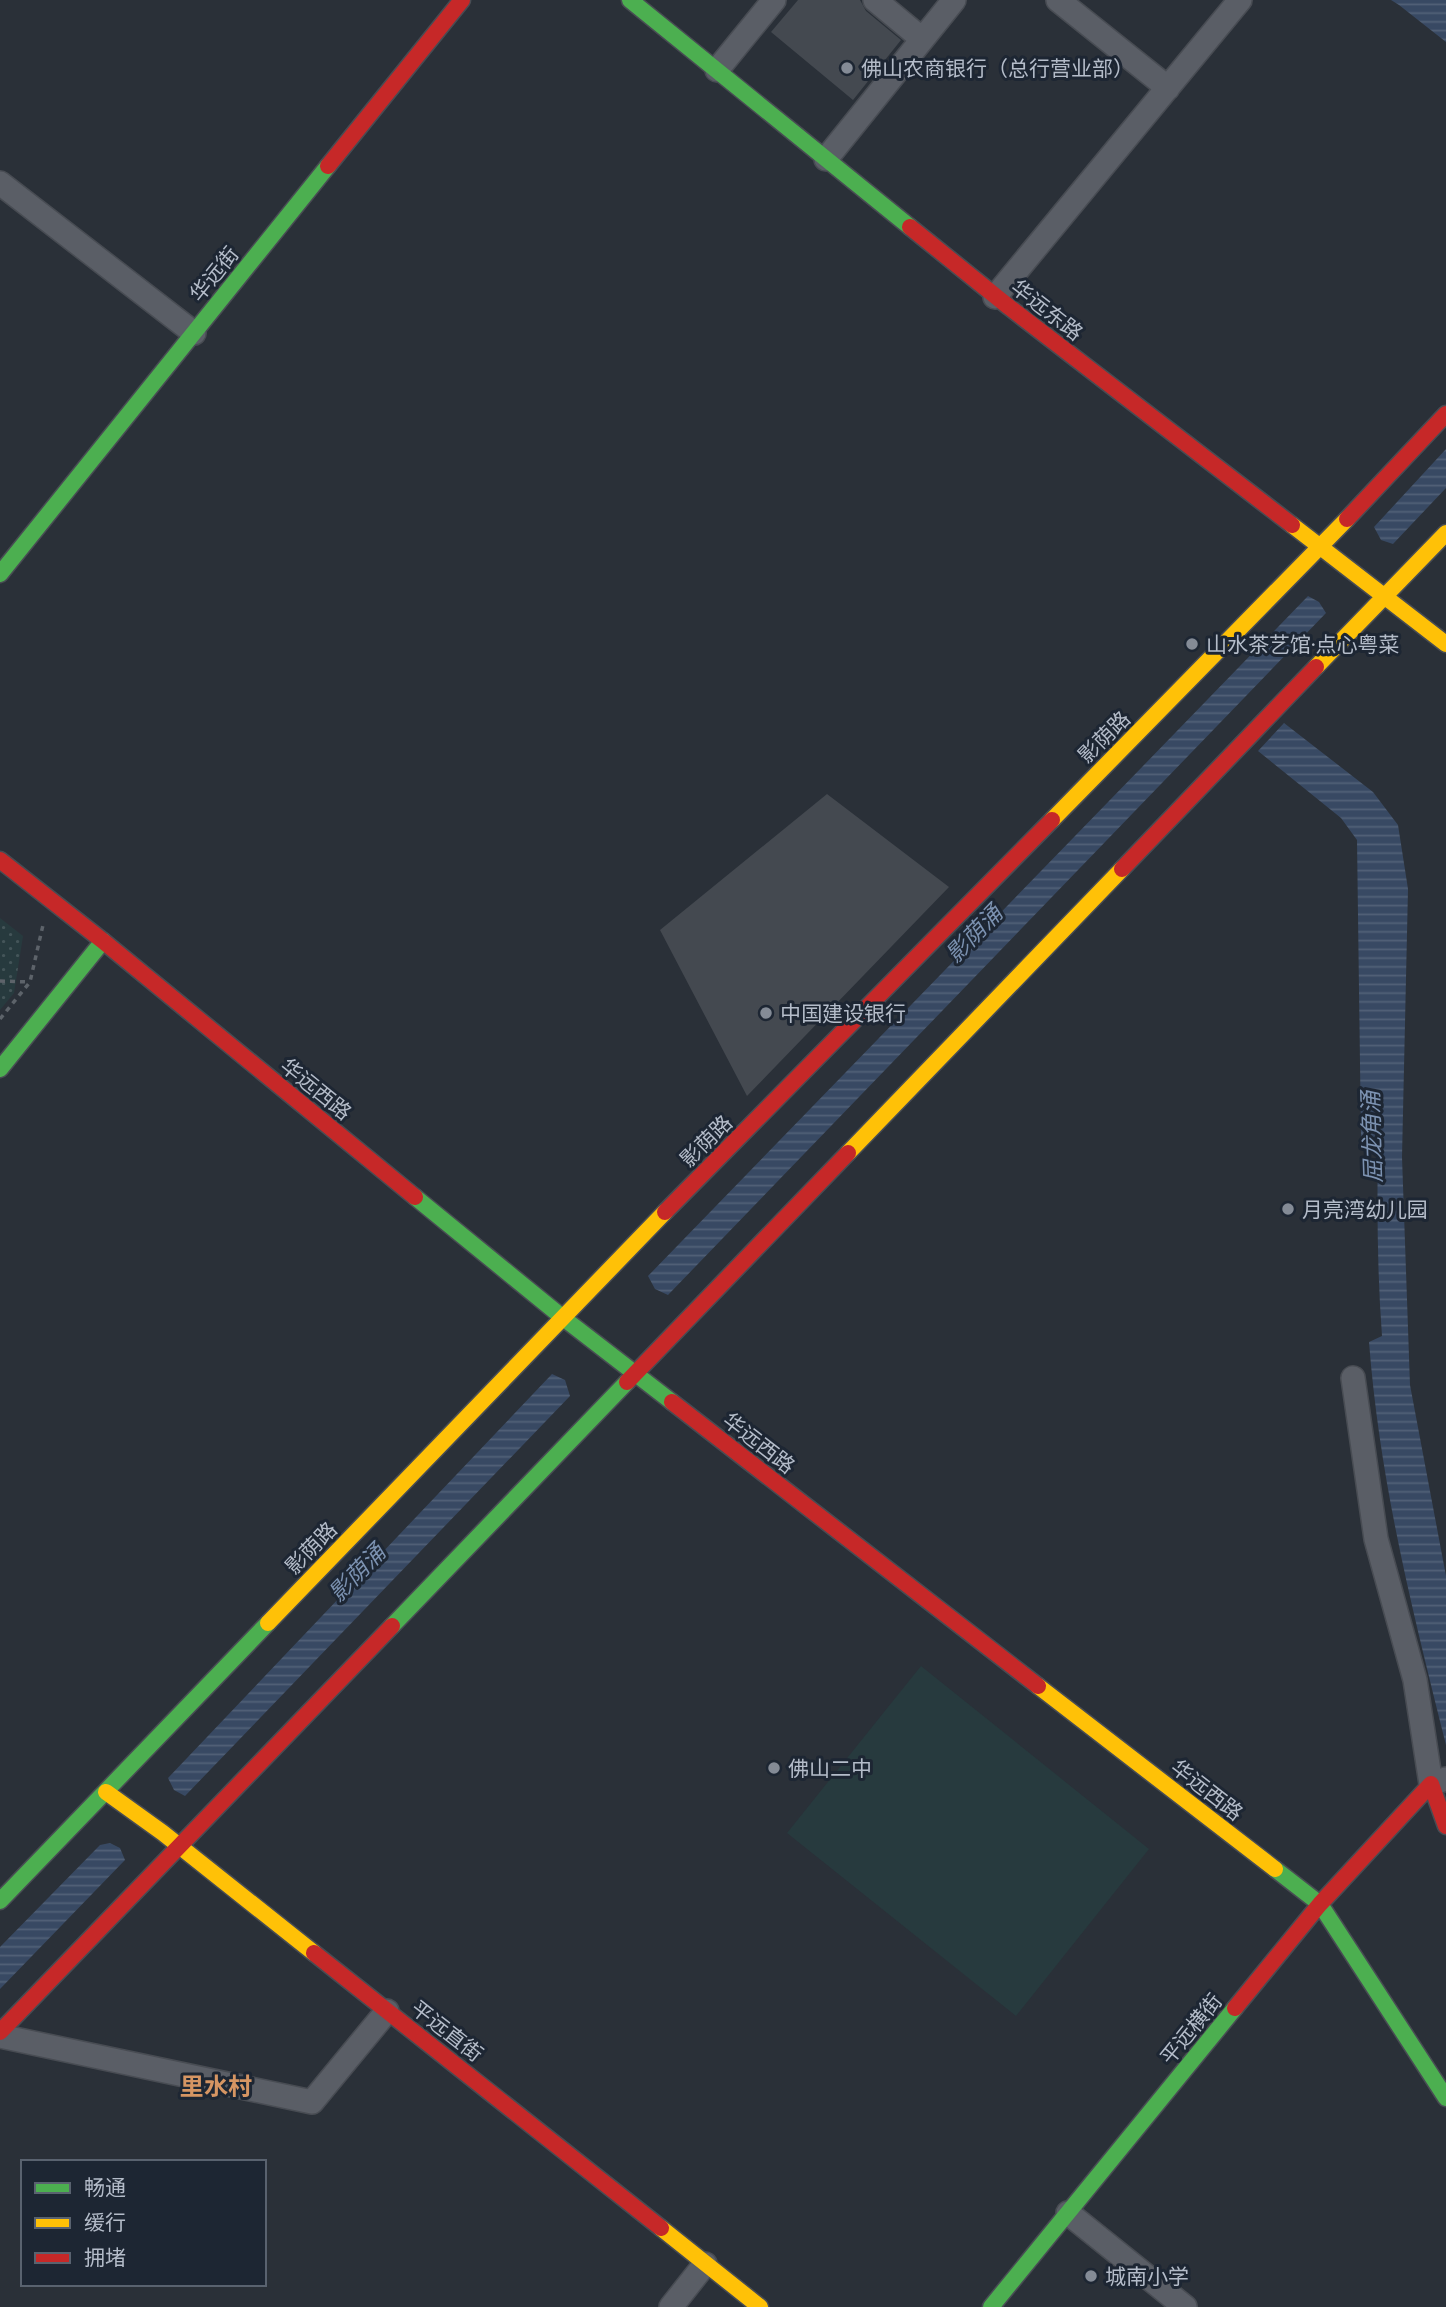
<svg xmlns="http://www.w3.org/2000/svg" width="1446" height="2307" font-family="Poppins,'Noto Sans SC',sans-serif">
<defs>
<pattern id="grass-dots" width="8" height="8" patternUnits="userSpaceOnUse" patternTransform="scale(1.75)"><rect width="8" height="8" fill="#273a3e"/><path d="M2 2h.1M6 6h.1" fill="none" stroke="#445559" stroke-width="1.8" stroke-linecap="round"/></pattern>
<pattern id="water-rules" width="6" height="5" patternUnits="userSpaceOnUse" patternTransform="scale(1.75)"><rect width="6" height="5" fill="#384963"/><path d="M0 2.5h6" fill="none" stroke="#526178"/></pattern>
</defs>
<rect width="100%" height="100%" fill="#2a3038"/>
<path fill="url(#grass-dots)" d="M0 918 23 936 14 993 0 1010Z"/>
<path fill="#273a3e" d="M921 1666 1149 1849 1016 2016 787 1833Z"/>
<path fill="url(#water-rules)" d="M1391 0H1446V42L1399 5Z
M1446 449V488L1393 544 1381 540 1374 527Z
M1308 596 1319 602 1326 613 668 1295 655 1289 648 1276Z
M1284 723 1373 792 1398 825 1408 889 1402 1157 1410 1385 1446 1576V1745C1412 1609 1380 1483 1369 1342L1382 1336C1377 1270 1377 1204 1378 1138H1361L1357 840 1341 818 1258 751Z
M552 1374 565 1380 570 1396 185 1796 174 1790 168 1778Z
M110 1843 120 1848 125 1860 0 1989V1947L100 1845Z"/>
<path fill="#444950" d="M798 0H860L866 11 901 40 853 100 771 32Z
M827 794 949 887 747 1096 660 930Z"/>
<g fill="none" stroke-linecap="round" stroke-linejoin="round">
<g stroke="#484c53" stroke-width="26">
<path id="street" d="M875 0 922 39
M1058 0 1168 88
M717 70 774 0
M826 159 954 0
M0 183 194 333
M995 297 1240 0
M1353 1378 1376 1539 1415 1680 1431 1784 1446 1779
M0 2036 312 2102 387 2011
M1068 2213 1185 2307
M671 2307 705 2264"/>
</g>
<g stroke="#484c53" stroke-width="19">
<path id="fast" d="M630 0 910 227
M0 574 328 166
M0 1069 103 941
M415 1197 562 1317 672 1402
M392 1626 627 1382
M1275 1869 1320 1904 1446 2098
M0 1901 268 1623
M991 2307 1235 2008"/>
</g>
<g stroke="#484c53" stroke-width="19">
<path id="slow" d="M1292 525 1446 644
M1316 667 1446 533
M1052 820 1347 519
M848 1153 1122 869
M268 1623 665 1212
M1038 1686 1275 1869
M106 1792 163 1833 314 1953
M661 2228 760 2307"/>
</g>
<g stroke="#484c53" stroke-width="19">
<path id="jam" d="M328 166 462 0
M910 227 1009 307 1292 525
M1347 519 1446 414
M0 860 103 941 415 1197
M1122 869 1316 667
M665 1212 1052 820
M627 1382 848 1153
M672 1402 1038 1686
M314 1953 661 2228
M1235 2008 1320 1904 1431 1784 1446 1826
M0 2032 392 1626"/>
</g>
<path stroke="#5d636a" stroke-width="3.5" stroke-dasharray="5 5" stroke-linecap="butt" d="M0 981 29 982
M0 1019 30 982 43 925"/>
<use href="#street" stroke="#5a5e66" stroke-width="23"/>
<use href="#fast" stroke="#4caf50" stroke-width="16"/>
<use href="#slow" stroke="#ffc107" stroke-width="16"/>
<use href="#jam" stroke="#c62828" stroke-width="16"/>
</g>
<g fill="#848b96" stroke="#1d2633" stroke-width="2.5">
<circle cx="847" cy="68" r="7"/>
<circle cx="1192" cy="644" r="7"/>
<circle cx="766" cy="1013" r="7"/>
<circle cx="1288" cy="1209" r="7"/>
<circle cx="774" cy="1768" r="7"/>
<circle cx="1091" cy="2276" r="7"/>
</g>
<g text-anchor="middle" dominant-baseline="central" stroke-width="6" stroke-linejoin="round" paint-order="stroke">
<g font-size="21" fill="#b4bcc9" stroke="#1d2633" text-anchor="start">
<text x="861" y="68">佛山农商银行（总行营业部）</text>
<text x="1206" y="644">山水茶艺馆·点心粤菜</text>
<text x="780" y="1013">中国建设银行</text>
<text x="1302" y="1209">月亮湾幼儿园</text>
<text x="788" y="1768">佛山二中</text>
<text x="1105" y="2276">城南小学</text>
</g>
<g font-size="21" fill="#b4bcc9" stroke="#1d2633">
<text transform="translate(214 274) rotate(-51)">华远街</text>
<text transform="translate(1047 310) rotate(38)">华远东路</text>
<text transform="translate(1104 737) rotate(-45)">影荫路</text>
<text transform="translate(316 1089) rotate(39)">华远西路</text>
<text transform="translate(706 1141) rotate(-45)">影荫路</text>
<text transform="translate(759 1443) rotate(38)">华远西路</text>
<text transform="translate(311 1548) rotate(-46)">影荫路</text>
<text transform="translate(1207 1790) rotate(38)">华远西路</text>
<text transform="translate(1191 2029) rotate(-51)">平远横街</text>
<text transform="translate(447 2031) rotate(38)">平远直街</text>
</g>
<g font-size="23" font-style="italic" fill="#7c92b1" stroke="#1d2633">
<text transform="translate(974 934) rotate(-46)">影荫涌</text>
<text transform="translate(1372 1137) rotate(-92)">屈龙角涌</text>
<text transform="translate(357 1573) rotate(-46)">影荫涌</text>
</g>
<g font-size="24" font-weight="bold" fill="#d59563" stroke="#1d2633">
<text x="216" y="2086">里水村</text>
</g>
</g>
<rect x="21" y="2160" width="245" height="126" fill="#1d2633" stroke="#59626f" stroke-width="2"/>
<rect x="35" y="2183" width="35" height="10" fill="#4caf50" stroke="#59626f" stroke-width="2"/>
<text x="84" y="2195" font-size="21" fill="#b4bcc9">畅通</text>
<rect x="35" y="2218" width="35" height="10" fill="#ffc107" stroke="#59626f" stroke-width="2"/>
<text x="84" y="2230" font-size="21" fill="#b4bcc9">缓行</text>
<rect x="35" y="2253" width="35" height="10" fill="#c62828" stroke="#59626f" stroke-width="2"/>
<text x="84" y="2265" font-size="21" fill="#b4bcc9">拥堵</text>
</svg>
